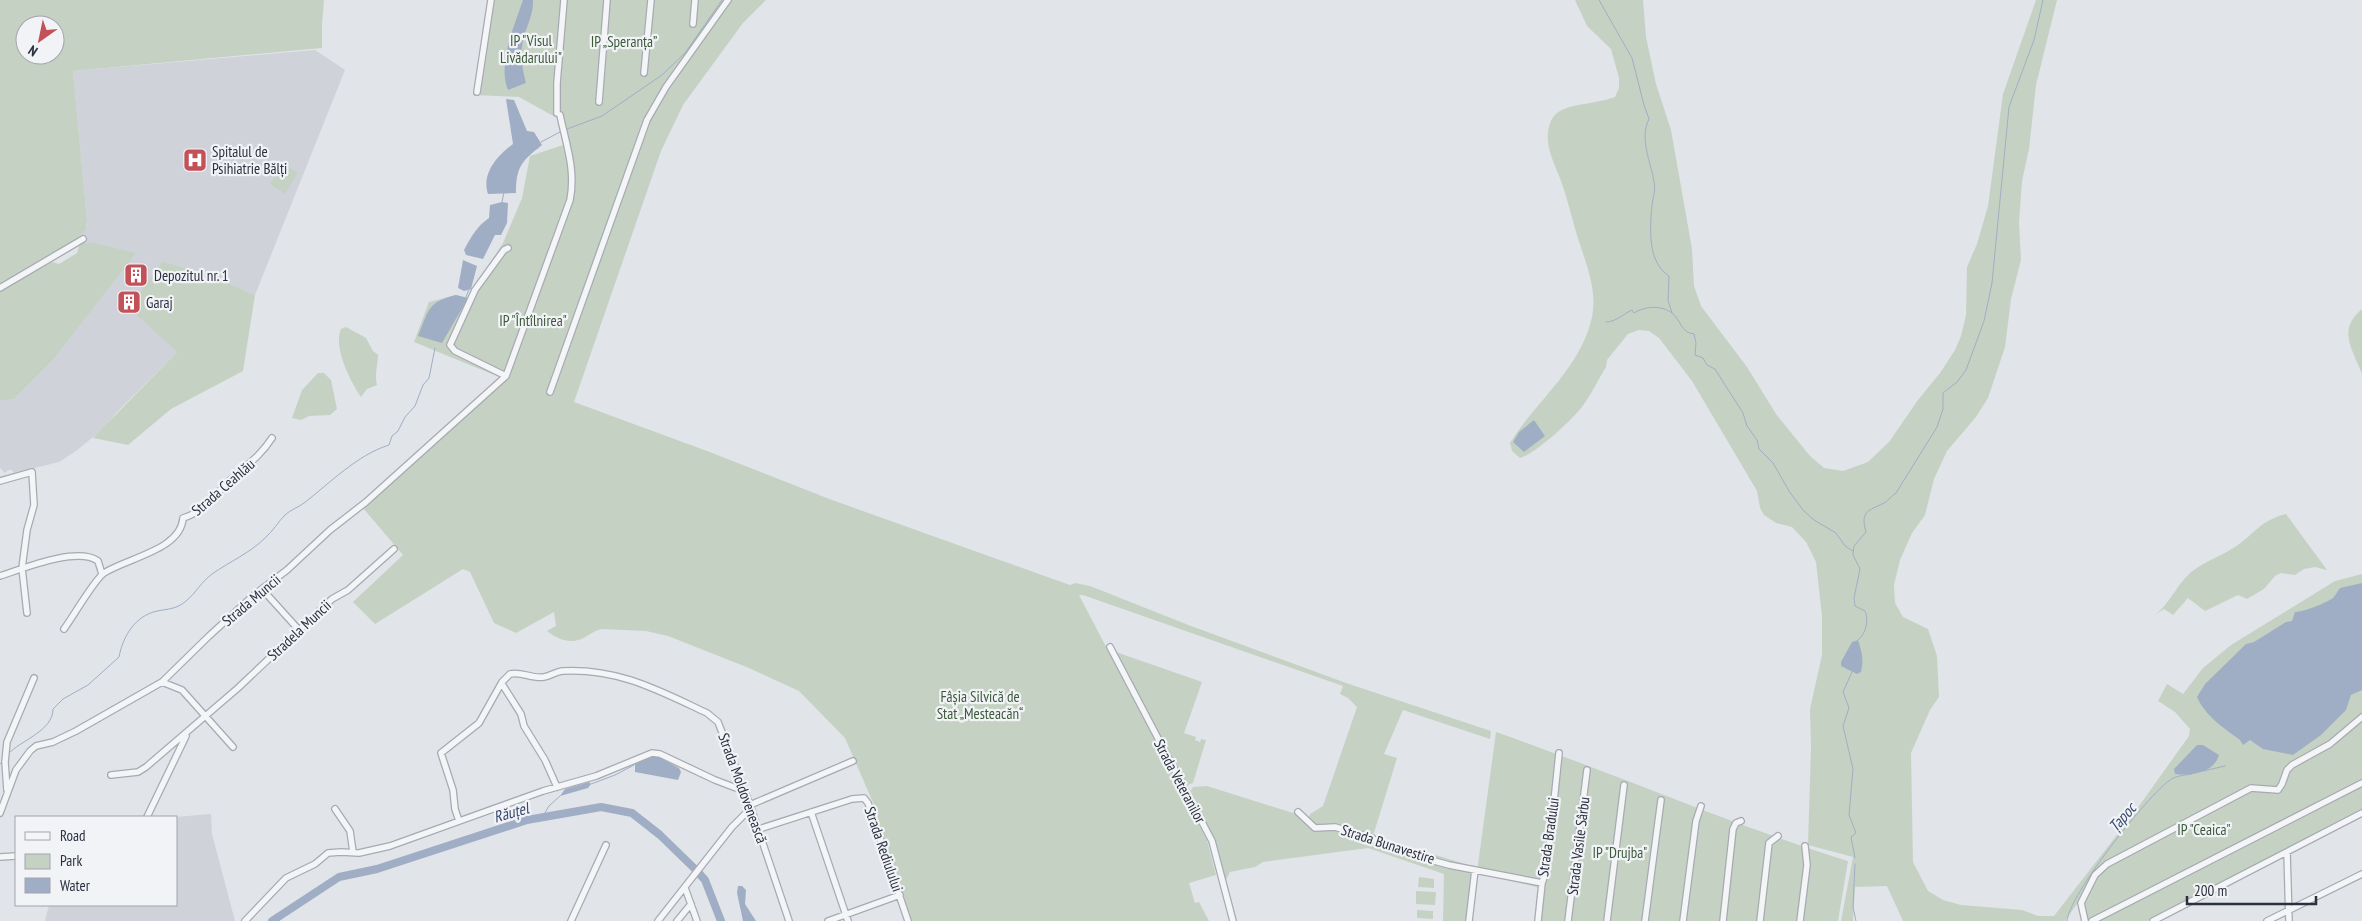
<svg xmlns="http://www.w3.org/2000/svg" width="2362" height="921" font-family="'PT Sans Narrow',sans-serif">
<rect width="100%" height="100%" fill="#e1e4e9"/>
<path fill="#d0d2da" d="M315 50 345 70 255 295 219 279 163 261 177 352 117 412 103 429 76 451 59 462 14 473 12 470H8L5 473 0 468V401L14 399 53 360 102 296 86 244 80 236 87 226V220L73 71Z
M211 814 212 834 235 921H45L49 905H176V817Z"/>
<path fill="#c5d2c3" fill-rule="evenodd" d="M0 0H324L322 24V48L73 71 87 220 86 230 75 240 0 284ZM25 25H55V55H25Z
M489 0H766L743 23 683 105 661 151 574 402 707 451 832 500 1070 585 1075 583 1090 586 1191 626 1346 683 1491 731 1490 739 1403 710 1384 754 1397 758 1373 836 1472 866 1467 921H1443L1444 874 1368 848 1263 862 1255 867 1230 872 1226 880 1214 840 1191 797 1190 792 1193 787 1207 786 1309 818 1310 814 1323 806 1357 707 1348 698 1340 694 1343 686 1083 595H1079L1207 840 1216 875 1189 883 1195 903 1199 902 1209 921H904L875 807 845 738 799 691 749 668 668 636 646 631 602 629C596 630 592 633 587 636 573 645 560 641 547 631L556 626 554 612 516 633 494 623 470 572 463 569 375 624 353 602 403 555 363 508 504 379 414 342 429 302 456 295 468 298 503 243 522 198 530 156 563 145 557 118 519 97 473 95Z
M1575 0H1643L1646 37 1656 84 1671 130 1692 249 1694 286 1701 306 1747 367 1776 414 1810 456 1824 468 1843 471 1868 462 1889 442 1918 400 1940 373 1955 350 1961 336 1966 315 1967 267 1977 244 1988 206 2003 94 2036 0H2057L2036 85 2029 149 2022 181 2019 222 2021 260 2011 299 2005 347 1988 398 1976 417 1947 451 1934 479 1925 515 1912 533 1900 560 1894 585 1895 603 1903 617 1928 629 1937 656 1939 697 1930 710 1911 753 1913 862 1928 891 1943 900 1961 905 2022 910 2038 916H2054L2134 813 2189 736 2190 729 2175 712 2158 701 2167 684 2183 694 2203 668 2231 645 2335 581 2362 574V809L2147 921H2083L2079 909V901L2065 921H1903L1887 886 1855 887 1853 921H1841L1853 857 1808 845 1811 747 1810 709 1822 655V616L1816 562 1806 542 1792 527 1776 523 1764 515 1760 508 1757 491 1692 381 1659 338 1649 331 1639 330 1628 334 1607 360 1606 367C1598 380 1591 395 1582 407 1573 419 1534 455 1520 458L1512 451 1510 443C1536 401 1581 368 1592 317 1598 288 1584 259 1576 232 1571 215 1567 197 1561 181 1556 167 1549 155 1548 141 1547 130 1550 116 1560 111 1572 104 1599 103 1615 97L1619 88V78L1611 49 1587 26Z
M283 163 298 173 285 194 270 184Z
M84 241 86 244 90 242 136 253 53 360 14 399 0 401V291L52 262 59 264 77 253 79 246Z
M163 261 219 279 255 295 243 371 171 409 128 445 93 438 177 352 129 308Z
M2362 309V374C2352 348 2337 330 2362 309Z
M346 327 366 338 373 351 378 355C378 365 374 375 377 385L367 389 361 397C350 381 333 347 341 329Z
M318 373H324L331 380 337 409 330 415 309 416 301 420 292 418 302 390Z
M2286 514 2327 570 2315 567 2304 569 2295 575 2281 573 2275 576 2264 589 2247 599 2238 595 2205 611 2188 598 2173 615 2164 609 2155 615C2168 605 2175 589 2186 577 2199 563 2220 557 2235 547 2256 533 2259 521 2286 514Z
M1113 651 1202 682 1184 733 1196 737 1195 740 1200 742 1201 739 1206 740 1193 783 1185 786Z
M1496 732C1614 773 1729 824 1848 861L1838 921H1540V888L1477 872Z
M1419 877 1434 879V888L1418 887Z
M1416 891 1436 892 1435 905 1416 904Z
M1417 910 1433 911V919L1417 918Z"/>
<path fill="#a0aec5" d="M523 0H533C534 17 523 31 522 47 520 59 523 71 526 83L508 90C497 64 515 24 523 0Z
M506 99 514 100 527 131 534 132 542 145C522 161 516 166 516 193L488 194C481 173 498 155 513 144Z
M502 202 508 203 507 223 501 235H495L483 259 466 255 464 250C471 237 477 226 489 218L490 205Z
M463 260 477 266 471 289 464 291 458 288Z
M456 295 468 298 442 343 418 336C429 310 427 302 456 295Z
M1534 420 1545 436 1524 452 1513 442 1519 432Z
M2362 583V690L2351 695 2346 710 2321 735 2293 755 2263 749 2250 740 2243 745 2240 740C2224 728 2205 716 2197 697L2205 684 2246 644 2254 642 2286 622 2292 621 2295 612C2303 612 2326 603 2333 598 2336 595 2338 590 2340 588Z
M1858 640C1862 653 1864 659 1861 672L1857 674 1841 666V662L1852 642Z
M2197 745H2203L2219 755C2214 773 2191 776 2175 774L2174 769Z
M648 757H659L679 768 681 772 678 780 635 772V763Z
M589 782 591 784 588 788 560 796 565 789Z
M738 886H742L746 890 745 904 756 921H743L737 893Z"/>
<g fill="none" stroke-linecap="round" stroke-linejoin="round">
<path stroke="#a0aec5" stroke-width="1" d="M1599 0 1632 58 1644 105 1649 119C1639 139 1651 162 1654 182 1656 189 1653 198 1652 205 1650 228 1647 262 1669 276L1668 300 1672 313
M567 129 602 116 662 75 685 53 722 0
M541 142 560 132
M502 202 504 192
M466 297 469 289
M1606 322C1616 322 1623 314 1632 310L1634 313C1645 306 1661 305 1672 313 1681 320 1681 333 1694 334L1696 343 1695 355 1703 358 1707 365 1715 369 1743 413 1747 426 1757 440 1759 449 1773 463 1789 491 1803 510 1814 520 1836 533 1845 546 1853 551
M1858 640C1866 634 1869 620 1865 611L1855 606 1854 598 1860 569 1853 555 1854 546 1866 532C1860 511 1868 511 1884 503 1889 500 1891 496 1896 493L1937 427 1943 409V393L1957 382 1966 370 1984 321 1992 283 2009 107 2034 40 2043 0
M1852 672 1843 692 1849 708 1843 726 1853 769 1849 815 1856 833 1851 837 1855 858
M8 754C21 740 53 731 53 709L63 699 88 685 119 657C123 636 135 616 157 611 168 609 177 609 186 601 196 593 201 582 212 574 229 562 250 553 265 538 273 531 278 522 285 515 290 510 299 507 304 503 330 483 357 455 389 445L392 436 398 431 405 417 415 406 423 385 429 378 435 348
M0 764 2 762
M2203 771 2225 766
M591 784 615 775 634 765
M543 816 549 806 560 796
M1855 864 1853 907 1856 921
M2067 921C2068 896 2148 795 2170 780 2175 776 2185 775 2192 774"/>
<path stroke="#a0aec5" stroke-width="8" d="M272 921 339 877 377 869 527 820 601 807 632 813 660 835 696 870 705 880 721 921"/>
<g stroke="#a7aab3" stroke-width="8">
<path id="minor" d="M693 24 695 0
M644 73 651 0
M477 92 491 0
M599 102 607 0
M557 113V83L564 0
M0 288 83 239
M506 376 455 351 450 345 475 290 504 250 508 248
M550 392 647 120 666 87 728 0
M0 481 32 472 34 505 27 530 22 568 27 613
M0 576C22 569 77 546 98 561L102 574
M262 589 299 630
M64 629C73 617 94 580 104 573 127 558 181 550 183 518 202 513 215 495 228 482 245 466 259 458 272 438
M1110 647 1212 841 1233 921
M162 682 182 690 233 747
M502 684 521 714 524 726 545 760 557 787
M111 775 138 772 146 767 238 688 332 599 348 590 394 549
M7 790 5 762 7 742 34 678
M335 809 350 831 353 852
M811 812 848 921
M1298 812 1315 828 1335 827 1372 838 1390 849 1449 865 1542 883
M0 813 16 770 30 751 36 746 53 742 76 731 162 682 209 636 254 595 287 570 330 530 366 502 506 376 570 200C576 170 566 144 560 115
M147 817 186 736
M459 821 455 809 453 790 441 753 479 723 502 682 510 674C521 671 532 679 544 677 550 676 555 672 562 671 618 668 658 690 707 713L718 722 750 805 789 921
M759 829 852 799 864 798 868 803 908 921
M2287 852 2289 921
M0 857 16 856
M685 888 697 921
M245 921 286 878 315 864 328 853 341 852 359 853 390 846 543 791 596 776 652 753 660 754 715 780 744 791
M571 921 606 845
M658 921 732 827 747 812 750 805 853 761
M677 921 691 904
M828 921 900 895
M1469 921 1475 870
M1538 921 1542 883 1547 869 1559 753
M1568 921 1587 770
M1607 921 1624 785
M1645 921 1661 800
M1683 921 1696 821 1701 806
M1723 921 1733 829 1736 823 1741 821
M1760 921 1769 843 1778 836
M1800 921 1807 865 1805 846
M2085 921 2081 903 2095 875 2107 864 2251 788 2278 790 2282 784 2287 770 2292 765 2330 744 2362 717
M2092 921 2362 783
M2153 921 2362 813
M2267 921 2362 874"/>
</g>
<use href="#minor" stroke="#f4f5f7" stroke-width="5.5"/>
</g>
<defs>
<g id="hospital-square" transform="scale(1.25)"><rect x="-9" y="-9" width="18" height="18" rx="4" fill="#c25257" stroke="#f1f3f6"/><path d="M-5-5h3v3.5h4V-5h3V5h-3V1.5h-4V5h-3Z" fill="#fff"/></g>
<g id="building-square" transform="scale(1.25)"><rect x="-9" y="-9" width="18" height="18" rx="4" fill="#c25257" stroke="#f1f3f6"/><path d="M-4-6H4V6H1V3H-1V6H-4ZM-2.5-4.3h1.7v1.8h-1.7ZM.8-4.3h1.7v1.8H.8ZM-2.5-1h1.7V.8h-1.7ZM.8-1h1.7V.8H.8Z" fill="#fff"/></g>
</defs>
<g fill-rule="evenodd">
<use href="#hospital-square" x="195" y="160"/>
<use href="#building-square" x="136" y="275"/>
<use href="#building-square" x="129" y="302"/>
</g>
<g text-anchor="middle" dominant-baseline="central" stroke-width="4.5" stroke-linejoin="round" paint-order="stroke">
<g font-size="15" fill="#3c593a" stroke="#f1f3f6">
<text x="531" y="40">IP "Visul<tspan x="531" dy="17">Livădarului"</tspan></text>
<text x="624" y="41">IP „Speranța”</text>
<text x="533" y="320">IP "Întîlnirea"</text>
<text x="980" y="696">Fâșia Silvică de<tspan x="980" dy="17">Stat „Mesteacăn“</tspan></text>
<text x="2204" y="829">IP "Ceaica"</text>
<text x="1620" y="852">IP "Drujba"</text>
</g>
<g font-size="15" fill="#2b303f" stroke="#f1f3f6" text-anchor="start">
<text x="212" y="151">Spitalul de<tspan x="212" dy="17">Psihiatrie Bălți</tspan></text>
<text x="154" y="275">Depozitul nr. 1</text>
<text x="146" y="302">Garaj</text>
</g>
<g font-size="15" fill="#2b303f" stroke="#f1f3f6">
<text transform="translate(223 487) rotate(-41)">Strada Ceahlău</text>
<text transform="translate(251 600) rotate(-40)">Strada Muncii</text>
<text transform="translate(299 630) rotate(-43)">Stradela Muncii</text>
<text transform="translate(1180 781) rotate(62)">Strada Veteranilor</text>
<text transform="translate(743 788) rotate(70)">Strada Moldovenească</text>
<text transform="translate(1548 837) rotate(-82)">Strada Bradului</text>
<text transform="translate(1388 844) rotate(18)">Strada Bunavestire</text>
<text transform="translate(1578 846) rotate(-83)">Strada Vasile Sârbu</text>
<text transform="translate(884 849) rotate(71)">Strada Rediulului</text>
</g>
<g font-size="16" font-style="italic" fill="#394b6f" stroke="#f1f3f6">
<text transform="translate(511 812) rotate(-16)">Răuțel</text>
<text transform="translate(2122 817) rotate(-49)">Țapoc</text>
</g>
</g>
<rect x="15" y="816" width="162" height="90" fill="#f1f3f6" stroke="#a2a5ad"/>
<rect x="25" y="832" width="25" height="8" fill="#f4f5f7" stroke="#a2a5ad"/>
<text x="60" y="841" font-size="15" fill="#2b303f">Road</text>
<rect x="25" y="854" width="25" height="15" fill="#c5d2c3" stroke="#a2a5ad"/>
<text x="60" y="866" font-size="15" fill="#2b303f">Park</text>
<rect x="25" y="878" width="25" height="15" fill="#a0aec5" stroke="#a2a5ad"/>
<text x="60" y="891" font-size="15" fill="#2b303f">Water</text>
<g transform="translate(40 40) rotate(213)"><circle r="24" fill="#f1f3f6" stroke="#a2a5ad"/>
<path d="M0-4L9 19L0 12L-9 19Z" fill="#c25257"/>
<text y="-8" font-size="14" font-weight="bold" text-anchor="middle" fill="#2b303f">N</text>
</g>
<path d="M2187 896v8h129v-8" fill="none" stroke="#2b303f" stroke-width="2.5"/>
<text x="2194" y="896" font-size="15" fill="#2b303f" stroke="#f1f3f6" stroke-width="4" paint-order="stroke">200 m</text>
</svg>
